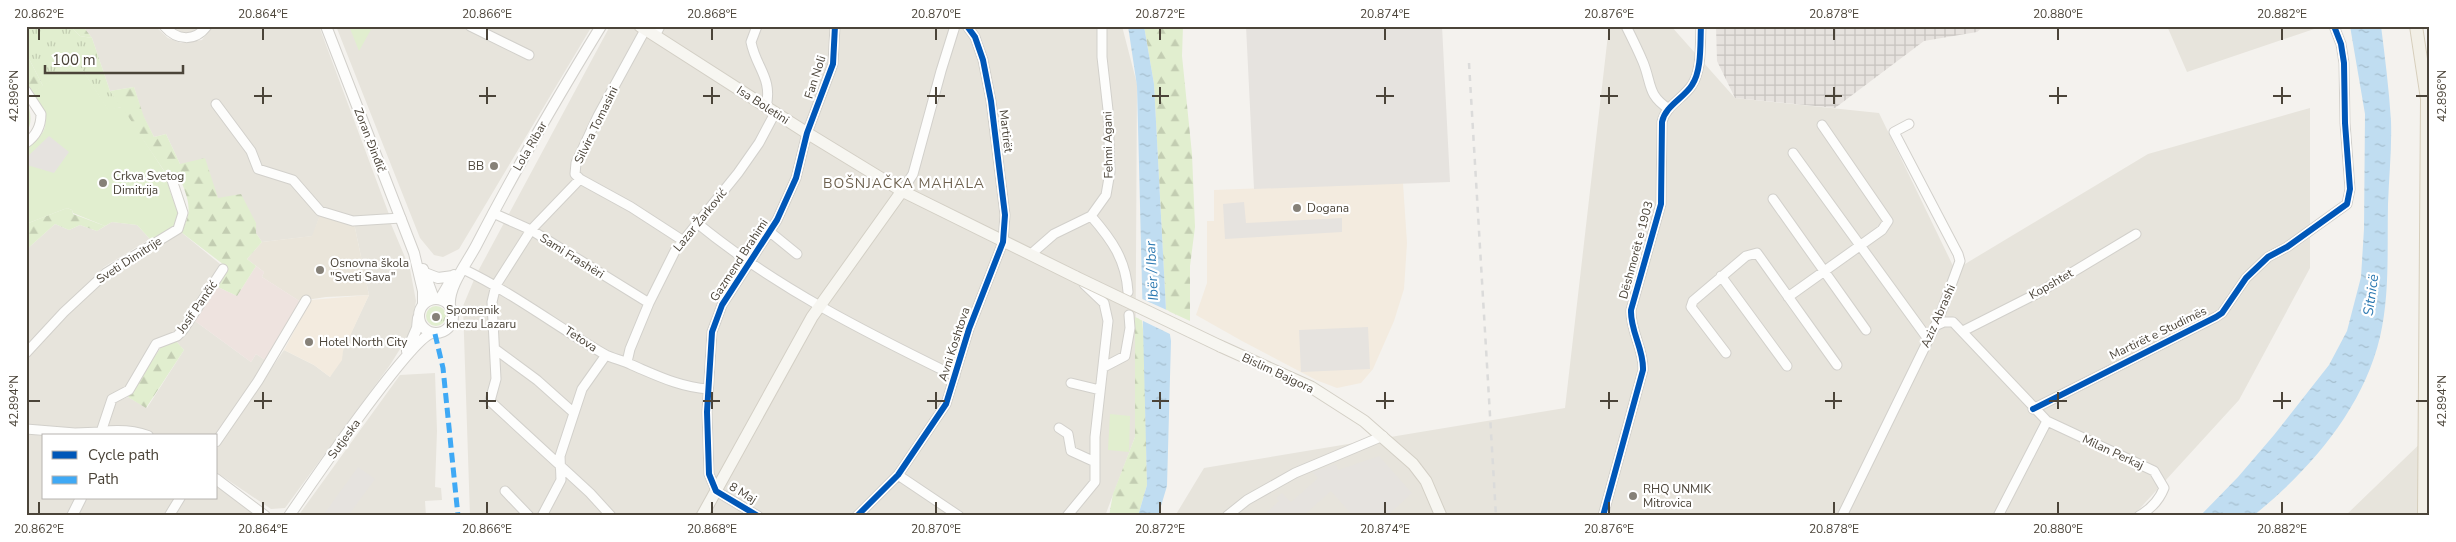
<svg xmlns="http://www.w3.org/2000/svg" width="2456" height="542" font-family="'Nunito Sans',sans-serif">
<defs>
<pattern id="industrial-grid" width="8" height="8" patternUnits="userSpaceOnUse" patternTransform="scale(1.25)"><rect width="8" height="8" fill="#e6e2de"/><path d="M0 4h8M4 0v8" fill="none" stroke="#c7c3bf"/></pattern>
<pattern id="grass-tufts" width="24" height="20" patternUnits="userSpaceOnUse" patternTransform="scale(1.25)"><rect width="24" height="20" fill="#e1eecf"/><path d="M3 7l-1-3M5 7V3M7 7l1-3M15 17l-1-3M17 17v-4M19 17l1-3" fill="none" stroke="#c3cdb2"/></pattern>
<pattern id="forest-firs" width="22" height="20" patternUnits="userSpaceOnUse" patternTransform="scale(1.25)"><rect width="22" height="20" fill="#e1eecf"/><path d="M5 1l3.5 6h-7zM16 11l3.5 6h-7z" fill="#c3cdb2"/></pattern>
<pattern id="water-ripples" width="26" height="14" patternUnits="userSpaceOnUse" patternTransform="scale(1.25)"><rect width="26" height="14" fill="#c0ddf1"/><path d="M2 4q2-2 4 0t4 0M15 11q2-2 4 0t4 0" fill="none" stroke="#a6bfcf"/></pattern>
</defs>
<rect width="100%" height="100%" fill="#f4f2ee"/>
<path fill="#e7e4dc" d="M83 26H155L168 38 181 43 202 40 212 26H319L390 217 355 218 320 215 313 236 262 242 256 233V223L218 198 180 164 166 134 154 137 143 116 134 87 110 91 92 38Z
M167 26H204L187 34Z
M336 26H592L459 249 443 257 434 255 420 238Z
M610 26H1122L1137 84 1135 437 1105 516H470L463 306 476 275Z
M1609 26H1671L1735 98 1879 113 1955 270 2148 154 2310 108V268L2239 400 2133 516H1175L1204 468 1565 408Z
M2167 26H2323L2187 72Z
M112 222 137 225 150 239 104 267 26 345V250L55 224 69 230 80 225 97 231Z
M354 223 391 224 410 269 416 301 410 333 390 365 285 508 271 509 216 472V450L284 350 314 365 330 377 369 295Z
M181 232 220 264 189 316 177 332 160 338 123 390 106 401 100 424 95 429 26 425V358L80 301 116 272Z
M195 321 251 362 256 354 265 360 253 382 214 436H160L138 428H109L107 424 114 403 128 397 147 408 184 350 176 341Z
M435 373 437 431 435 487 441 488 442 500 425 501 426 516H298L400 375Z
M26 434 44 436V498H75L66 516H26Z
M2430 434V516H2345Z
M216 484 260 516H174L184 498H216Z
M87 498H175L164 516H78Z"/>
<path fill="#f3ebdf" d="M1403 183 1407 243 1404 289 1394 321 1373 369 1361 383 1337 388 1316 380 1242 341 1196 315 1207 283V221H1214V190Z
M369 295 343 351 342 360 330 377 314 365 284 350 311 300Z"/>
<path fill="url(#industrial-grid)" d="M1716 26H1984L1977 32 1924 41 1835 108 1735 98 1717 61Z"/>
<path fill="#eae5da" d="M320 215 354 223 369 295 326 297 306 300 304 304 262 277 264 272 247 259 262 242 312 236Z"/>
<path fill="#eee3df" d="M256 266 264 272 262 277 301 302 265 360 256 354 251 362 195 321 218 287 237 296Z"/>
<path fill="url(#grass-tufts)" d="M26 26H70L80 36 92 38 110 91 122 107 108 110 78 63 43 86 26 53Z
M426 316a10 10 0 1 1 20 0a10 10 0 1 1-20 0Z"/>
<path fill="url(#forest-firs)" d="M70 26H83L92 38 80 36Z
M1144 26H1183L1182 56 1192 154 1195 227 1190 266V321L1166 310 1154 84Z
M26 53 43 86 31 93 26 81Z
M134 87 144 117 154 137 166 134 180 164 205 158 218 198 241 194 256 223V233L262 242 247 259 256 266 237 296 218 287 228 268 181 232C195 209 187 197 178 173L167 175 110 91Z
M26 101C31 110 33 124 26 133Z
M67 208 72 210 73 214 105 226 97 231 80 225 69 230 55 224 26 250V224Z
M1135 317 1142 320 1144 339 1147 485 1138 516H1109L1113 494 1135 437Z
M176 341 184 350 146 408 128 397 161 347Z"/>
<path fill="#e1eecf" d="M349 26H373L359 51Z
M78 63 108 109 122 107 168 177C167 192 178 205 179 221L172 229 150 239 137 225 112 222 105 226 73 213 72 210 67 208 26 224V148C54 129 48 117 31 93Z
M1110 414 1130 416 1129 452 1108 450Z"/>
<path fill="#e6e3df" d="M1246 26H1442L1450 182 1254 189Z
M49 136 69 152 54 173 27 165V157Z
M1244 202 1246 223 1342 218V232L1225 239 1223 204Z
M1368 327 1370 369 1301 372 1299 330Z
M1379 456 1412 493 1387 516H1353L1331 491 1303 516H1263L1279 501 1276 498 1282 493 1291 502 1318 478 1312 472 1336 464 1338 470Z
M358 467 375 479 348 516H327L324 514Z"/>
<path fill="url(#water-ripples)" d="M1128 26H1144L1154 84 1166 310 1171 341 1167 486 1158 516H1138L1147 485 1137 86Z
M2350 26H2381C2385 58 2389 89 2391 121 2392 148 2389 176 2388 204 2387 248 2390 294 2380 337 2363 409 2310 470 2253 516H2200L2238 477 2274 435 2329 365 2347 331 2361 277 2364 229 2365 114Z"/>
<path fill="#f4f2ee" d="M1138 297 1169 311 1172 335 1139 319Z"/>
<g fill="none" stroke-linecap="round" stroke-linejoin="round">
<g stroke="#d2d0cb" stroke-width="11">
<path id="minor" d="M164 26C177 41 195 42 207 26
M470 26 529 55
M757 26 751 42C756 68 773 78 766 107
M1626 26C1632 38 1638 50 1643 62 1652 84 1647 95 1669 109
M645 30 598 116 576 163 575 174 580 179 631 207 682 240
M655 36 660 26
M26 91 41 114C41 126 36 136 26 143
M216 104 251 151 258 169 293 180 320 211 353 221 401 218
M1793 153 1928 339
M580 179 531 230 496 285 492 302 496 379 490 401 590 493 611 516
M902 191 913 174 941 71 955 26
M1773 199 1866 330
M493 213 531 230 649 303
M1091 216C1112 240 1126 260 1128 292
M697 223C775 287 865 332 955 376
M770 232 797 254
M1030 255 1054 234 1091 216 1106 195 1110 172 1108 110 1102 57V26
M463 269C513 293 556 326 604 354 613 359 623 360 632 365 658 376 680 387 708 389
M1721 276 1787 366
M1788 297 1882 230 1888 221 1822 125
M1935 326 1944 322H1953L2047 421 2154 471 2164 488C2159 501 2151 509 2139 516
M1963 331 2038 293 2136 234
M495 349 537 380 574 413
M26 353 64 312 106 273 178 229 183 213 172 180
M1726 353 1691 307 1693 301 1746 256 1757 253 1837 365
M627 362 630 349 649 303 675 251 738 173 759 143 775 113
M1104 367 1125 356 1130 328 1129 315
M1071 383 1100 390
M2033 409 2216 317 2222 313 2246 278 2268 257 2287 247 2347 204 2350 189 2345 123 2344 63 2341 44 2334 26
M1059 428 1068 434 1071 451 1095 462
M26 429 75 433 101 432 112 399 129 390 156 344 177 336 183 330 223 269
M216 442 258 381 306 300
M898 475 959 516
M505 491 529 516
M169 516 180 498
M542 516 561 480 560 456 582 389 606 355
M758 516 716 491 709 474 707 412 712 332 722 305 777 220 796 178 807 133 833 64 835 26
M857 516 898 475 946 404 969 329 1003 242 1005 215 991 101 983 60 975 37 967 26
M1067 516 1095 482V437L1108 321 1104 303 1084 284
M1227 516 1247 500 1295 473 1383 436
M1603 516 1643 370C1644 349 1630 331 1631 310L1661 204 1662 122C1665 106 1684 98 1692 85 1702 70 1700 44 1701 26
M1842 516 1939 318 1960 261 1958 254 1894 132 1909 124
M1998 516 2047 421"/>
</g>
<g stroke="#d2d0cb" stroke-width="12">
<path id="tertiary" d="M326 26 414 253 423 291V304
M423 269 434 299
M425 273 438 278 453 276
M419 316a17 17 0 1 1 34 0a17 17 0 1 1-34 0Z
M440 299 454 275
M450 306C448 286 468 262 477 244 515 170 557 98 601 26
M407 351 417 328 418 318
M101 436V432C117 430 132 430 148 436
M216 479 265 516
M72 516 81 498
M289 516C308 488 410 339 432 333"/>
</g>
<g stroke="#d3cfc5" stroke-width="13">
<path id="secondary" d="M640 26 807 133 902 191 1076 277
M1220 346 1311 387 1364 421 1413 464 1426 481 1441 516
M702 516 812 317 902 191"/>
</g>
<g stroke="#d6cebb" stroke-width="14">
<path id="primary" d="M2416 26 2427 99 2424 516"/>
</g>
<use href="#minor" stroke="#fdfdfc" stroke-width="9"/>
<use href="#tertiary" stroke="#fdfdfc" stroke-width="10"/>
<use href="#secondary" stroke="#f7f6f1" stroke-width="11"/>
<use href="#primary" stroke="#f2efe6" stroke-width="12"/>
<path stroke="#dbdbda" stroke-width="2.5" stroke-dasharray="6 6" stroke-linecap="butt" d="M1469 63 1496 516"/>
<g stroke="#d3cfc5" stroke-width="13" stroke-linecap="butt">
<path id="secondary-bridge" d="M1076 277 1220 346"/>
</g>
<use href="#secondary-bridge" stroke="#f7f6f1" stroke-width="11"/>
<path stroke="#3fa9f5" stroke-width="5" stroke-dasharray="10 5" stroke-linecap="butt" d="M435 334 443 368 458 516"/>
<g stroke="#fff" stroke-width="9">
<path id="cycleway" d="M2033 409 2216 317 2222 313 2246 278 2268 257 2287 247 2347 204 2350 189 2345 123 2344 63 2341 44 2334 26
M758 516 716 491 709 474 707 412 712 332 722 305 777 220 796 178 807 133 833 64 835 26
M857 516 898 475 946 404 969 329 1003 242 1005 215 991 101 983 60 975 37 967 26
M1603 516 1643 370C1644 349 1630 331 1631 310L1661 204 1662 122C1665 106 1684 98 1692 85 1702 70 1700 44 1701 26"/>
</g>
<use href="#cycleway" stroke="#0057b8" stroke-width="6"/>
</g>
<path fill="none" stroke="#4b4439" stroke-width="2" d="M39 28V40M263 28V40M487 28V40M712 28V40M936 28V40M1160 28V40M1385 28V40M1609 28V40M1834 28V40M2058 28V40M2282 28V40M263 87V104M487 87V104M712 87V104M936 87V104M1160 87V104M1385 87V104M1609 87V104M1834 87V104M2058 87V104M2282 87V104M28 96H40M254 96H272M479 96H496M703 96H720M927 96H945M1152 96H1169M1376 96H1394M1600 96H1618M1825 96H1842M2049 96H2067M2273 96H2291M2416 96H2428M263 392V409M487 392V409M712 392V409M936 392V409M1160 392V409M1385 392V409M1609 392V409M1834 392V409M2058 392V409M2282 392V409M28 401H40M254 401H272M479 401H496M703 401H720M927 401H945M1152 401H1169M1376 401H1394M1600 401H1618M1825 401H1842M2049 401H2067M2273 401H2291M2416 401H2428M39 502V514M263 502V514M487 502V514M712 502V514M936 502V514M1160 502V514M1385 502V514M1609 502V514M1834 502V514M2058 502V514M2282 502V514"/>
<g fill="#868178" stroke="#fff" stroke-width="2">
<circle cx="494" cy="166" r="5"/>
<circle cx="103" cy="183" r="5"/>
<circle cx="1297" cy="208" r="5"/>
<circle cx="320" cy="270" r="5"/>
<circle cx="436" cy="317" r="5"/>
<circle cx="309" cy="342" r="5"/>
<circle cx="1633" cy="496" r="5"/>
</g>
<g text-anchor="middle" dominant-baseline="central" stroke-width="4.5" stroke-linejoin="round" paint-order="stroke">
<g font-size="12" fill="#4b4439" stroke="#fff">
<text transform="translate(815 77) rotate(-72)">Fan Noli</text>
<text transform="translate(763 105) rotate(33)">Isa Boletini</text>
<text transform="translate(596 125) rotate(-64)">Silvira Tomasini</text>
<text transform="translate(1006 131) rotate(83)">Martirët</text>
<text transform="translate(370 140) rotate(69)">Zoran Đinđič</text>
<text transform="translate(1108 145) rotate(-91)">Fehmi Agani</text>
<text transform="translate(530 146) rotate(-60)">Lola Ribar</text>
<text transform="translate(700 220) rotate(-51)">Lazar Žarković</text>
<text transform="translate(1636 250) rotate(-75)">Dëshmorët e 1903</text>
<text transform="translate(572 256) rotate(32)">Sami Frashëri</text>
<text transform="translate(129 260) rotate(-33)">Sveti Dimitrije</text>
<text transform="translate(739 260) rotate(-57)">Gazmend Brahimi</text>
<text transform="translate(2051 284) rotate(-30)">Kopshtet</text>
<text transform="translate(197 307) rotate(-55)">Josif Pančić</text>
<text transform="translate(1938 316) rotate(-66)">Aziz Abrashi</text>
<text transform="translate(2158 333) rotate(-26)">Martirët e Studimës</text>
<text transform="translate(581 339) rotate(33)">Tetova</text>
<text transform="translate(954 344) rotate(-72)">Avni Koshtova</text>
<text transform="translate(1278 373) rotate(25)">Bislim Bajgora</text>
<text transform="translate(344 439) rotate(-54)">Sutjeska</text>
<text transform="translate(2113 452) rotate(25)">Milan Perkaj</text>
<text transform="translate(743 493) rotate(31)">8 Maj</text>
</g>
<g font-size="12" fill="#4b4439" stroke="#fff" text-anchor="start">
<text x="484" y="166" text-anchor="end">BB</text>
<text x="113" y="176">Crkva Svetog<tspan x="113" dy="14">Dimitrija</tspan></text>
<text x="1307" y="208">Dogana</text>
<text x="330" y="263">Osnovna škola<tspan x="330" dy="14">"Sveti Sava"</tspan></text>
<text x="446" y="310">Spomenik<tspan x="446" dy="14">knezu Lazaru</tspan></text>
<text x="319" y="342">Hotel North City</text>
<text x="1643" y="489">RHQ UNMIK<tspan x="1643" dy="14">Mitrovica</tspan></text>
</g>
<g font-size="14" letter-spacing="1" fill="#6e6250" stroke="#fff">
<text x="904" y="183">BOŠNJAČKA MAHALA</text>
</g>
<g font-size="14" font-style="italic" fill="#2e7ab2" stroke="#fff">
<text transform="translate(1152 271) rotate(-93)">Ibër / Ibar</text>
<text transform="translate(2371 295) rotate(-82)">Sitnicë</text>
</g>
</g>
<rect width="2456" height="542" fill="none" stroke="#ffffff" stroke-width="55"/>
<rect x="42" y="434" width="175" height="65" fill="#ffffff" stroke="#b7b4b0"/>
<rect x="52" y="451" width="25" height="8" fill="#0057b8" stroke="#b7b4b0"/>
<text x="88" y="460" font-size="15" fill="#4b4439">Cycle path</text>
<rect x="52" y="476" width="25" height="8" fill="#3fa9f5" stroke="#b7b4b0"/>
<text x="88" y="484" font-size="15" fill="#4b4439">Path</text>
<path d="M45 65v8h138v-8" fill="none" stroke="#4b4439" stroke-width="2.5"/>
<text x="52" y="65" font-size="15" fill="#4b4439" stroke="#ffffff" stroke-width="4" paint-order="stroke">100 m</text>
<rect x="28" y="28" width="2400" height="486" fill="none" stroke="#4b4439" stroke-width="2"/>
<g font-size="12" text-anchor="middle" fill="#4b4439">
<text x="39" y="18">20.862°E</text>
<text x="263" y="18">20.864°E</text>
<text x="487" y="18">20.866°E</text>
<text x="712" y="18">20.868°E</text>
<text x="936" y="18">20.870°E</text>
<text x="1160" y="18">20.872°E</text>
<text x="1385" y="18">20.874°E</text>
<text x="1609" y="18">20.876°E</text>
<text x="1834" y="18">20.878°E</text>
<text x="2058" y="18">20.880°E</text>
<text x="2282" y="18">20.882°E</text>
<text transform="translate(14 96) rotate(-90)" y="4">42.896°N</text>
<text transform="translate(2442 96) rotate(-90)" y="4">42.896°N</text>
<text transform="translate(14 401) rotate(-90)" y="4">42.894°N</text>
<text transform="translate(2442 401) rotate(-90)" y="4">42.894°N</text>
<text x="39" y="533">20.862°E</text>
<text x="263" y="533">20.864°E</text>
<text x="487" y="533">20.866°E</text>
<text x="712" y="533">20.868°E</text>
<text x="936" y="533">20.870°E</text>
<text x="1160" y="533">20.872°E</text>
<text x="1385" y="533">20.874°E</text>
<text x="1609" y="533">20.876°E</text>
<text x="1834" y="533">20.878°E</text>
<text x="2058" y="533">20.880°E</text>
<text x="2282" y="533">20.882°E</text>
</g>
</svg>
